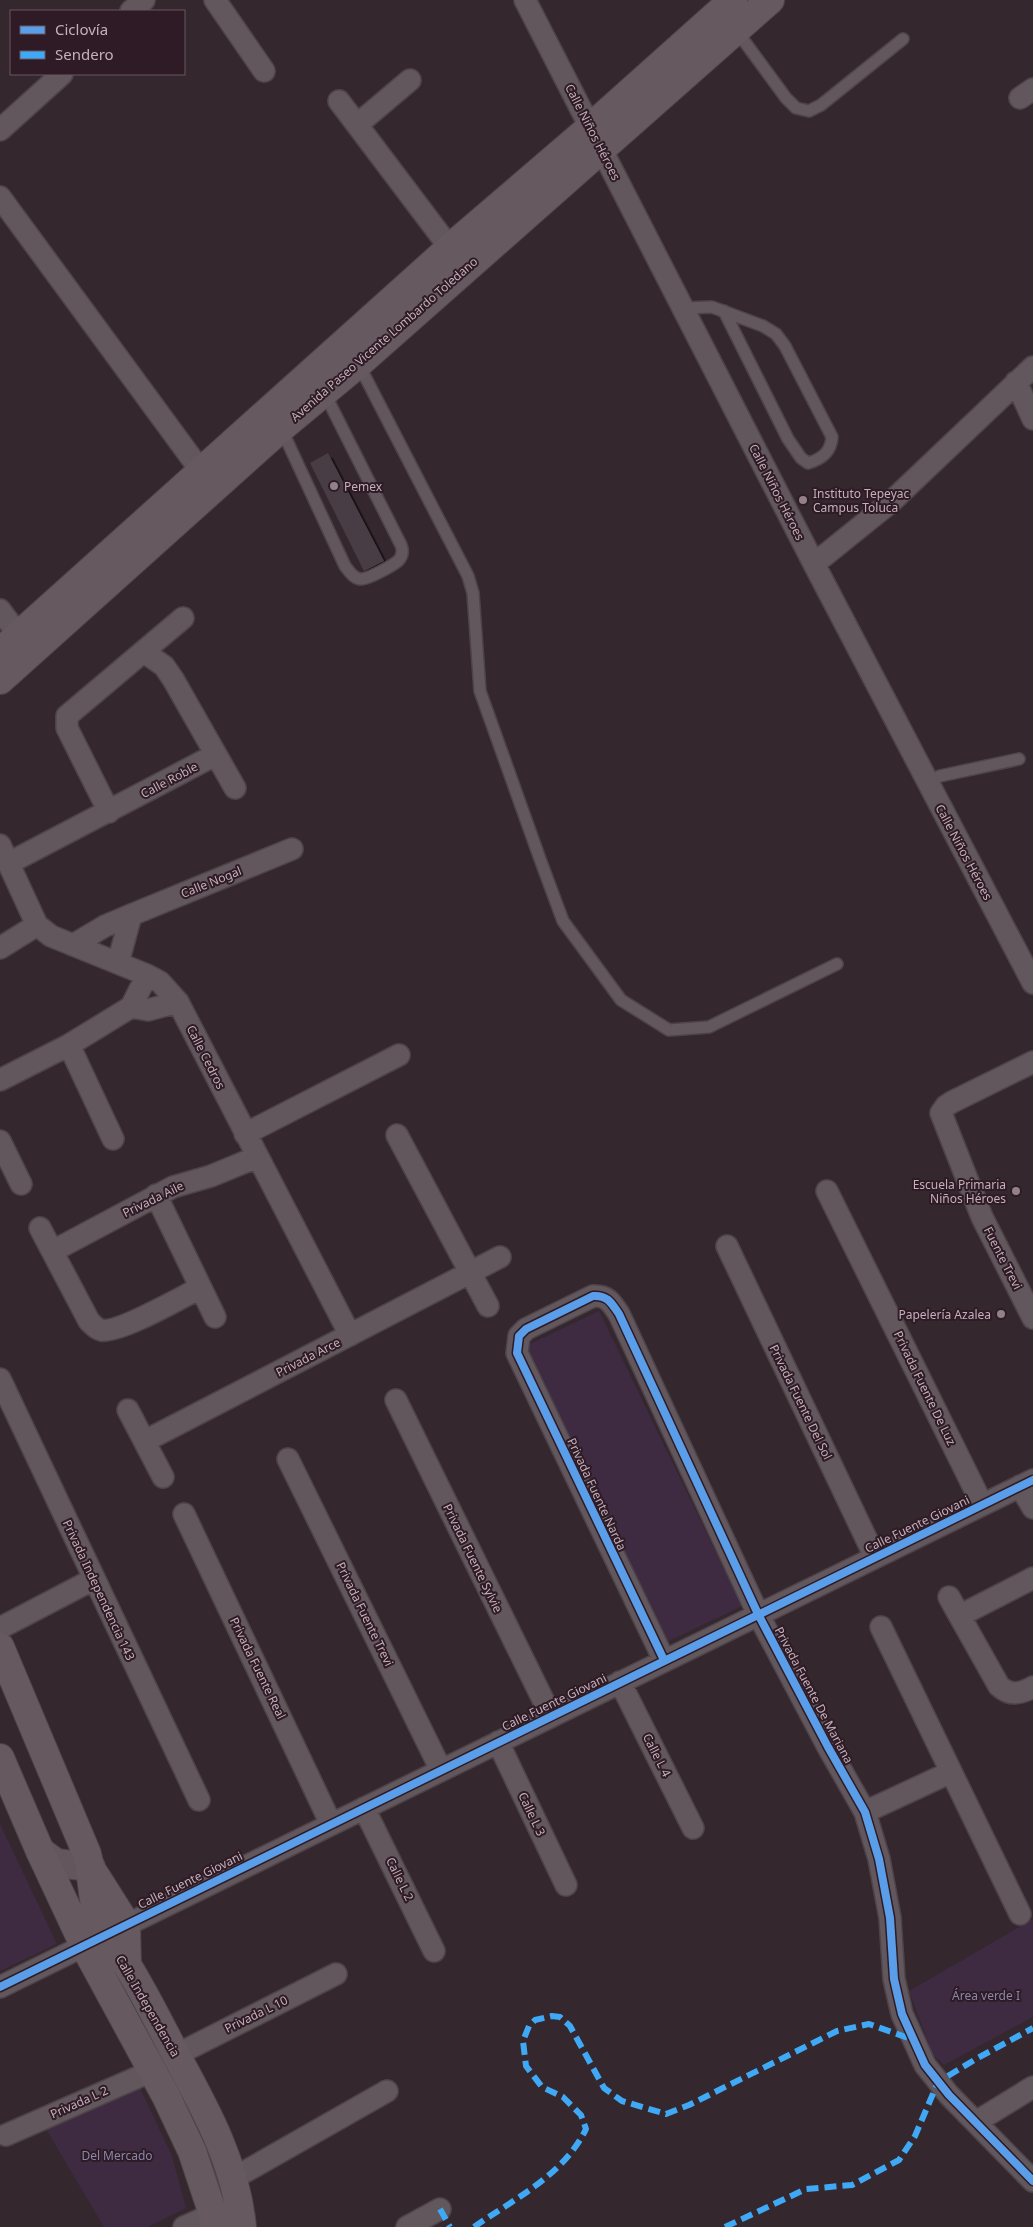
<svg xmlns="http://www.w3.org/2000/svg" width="1033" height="2227" font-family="'Noto Sans',sans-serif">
<defs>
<filter id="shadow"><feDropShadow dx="4.5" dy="4.5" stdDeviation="0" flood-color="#0009"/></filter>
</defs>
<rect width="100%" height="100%" fill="#34272e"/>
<path fill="#3e2b42" d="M599 1311 742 1606 667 1642 524 1347Z
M0 1824 57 1944 0 1971Z
M1033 1919V2017L944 2065 933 2055 909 1991Z
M140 2088 172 2156 186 2208 148 2227H104L46 2129Z"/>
<path fill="#4a3e44" filter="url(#shadow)" d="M328 453 384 561 364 571 310 463Z"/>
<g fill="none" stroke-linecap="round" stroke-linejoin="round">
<g stroke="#4d4348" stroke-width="14">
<path id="service" d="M736 30 786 98 796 108 809 111 821 105 903 39
M683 308 712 307 763 326 776 334 785 346 832 437C831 452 822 459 808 463L801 458 788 439 724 311
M358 363 468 576 473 593 480 691 540 859 563 921 621 1000 669 1030 709 1027 837 964
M281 428 345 566C349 571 353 578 360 579 367 580 394 565 399 560 403 555 403 550 401 545L324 392
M928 782 940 776 1019 759"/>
</g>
<g stroke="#4d4348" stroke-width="24">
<path id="minor" d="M215 0 264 71
M525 0 814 564 1033 983
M131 11 144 0
M1020 98 1033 89
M339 101 450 248
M358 124 410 80
M0 130 62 74
M0 197 201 471
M1016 382 1033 419
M814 564 891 502 1033 367
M0 610 27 646
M144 652 164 666 173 679 235 788
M109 812 67 728V716L183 618
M0 845 37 925 51 936 147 975 160 982 178 1002 350 1335
M9 863 215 755
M73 945 105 926 131 915 292 849
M0 948 37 925
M118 963 131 915
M131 1007 148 1010 178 1002
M69 1045 113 1139
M1033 1062 952 1102 946 1106 941 1113 982 1217 1033 1318
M0 1080 69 1045 131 1007 147 975
M245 1134 399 1055
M397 1135 488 1306
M0 1141 21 1184
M827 1191 982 1504
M156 1195 215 1317
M40 1228 89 1321C93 1325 96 1329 101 1330 118 1334 182 1297 200 1288
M727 1246 875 1557
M53 1251 173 1187 211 1176 257 1157
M0 1379 199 1800
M396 1400 551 1716
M128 1410 163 1477
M145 1441 500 1257
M288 1459 441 1770
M1020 1486 1033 1508
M184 1514 331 1824
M949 1597 999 1686C1010 1696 1020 1694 1033 1687
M961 1615 1033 1578
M881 1627 1020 1914
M0 1628 94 1579
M664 1660 517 1353 519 1336 526 1329 593 1296C607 1295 611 1302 619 1314L758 1614 828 1747 865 1812 879 1859 890 1918 894 1979 902 2014 925 2065 949 2095 1033 2181
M620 1682 693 1828
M498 1742 566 1885
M364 1808 434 1951
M865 1812 951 1772
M0 1987 1033 1480
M176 2055 336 1974
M976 2122 1033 2087
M6 2135 152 2071
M234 2178 387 2091
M184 2227 213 2214
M407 2227 440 2209"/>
</g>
<g stroke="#4d4348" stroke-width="30">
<path id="tertiary" d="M40 1851 56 1863 91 1867"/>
</g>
<g stroke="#4d4348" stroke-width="30">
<path id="secondary" d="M0 652 450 248 590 128 733 0
M0 680 281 428 358 364 770 0
M0 1647 87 1854C94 1881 91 1909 105 1935 110 1946 120 1955 127 1965 145 1994 160 2025 176 2055 206 2110 236 2164 242 2227
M0 1758 40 1851 84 1945 166 2096 192 2151 213 2214 214 2227
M95 1875 126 1924 127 1965"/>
</g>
<use href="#service" stroke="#61575c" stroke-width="11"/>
<use href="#minor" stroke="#61575c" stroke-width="21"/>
<use href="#tertiary" stroke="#61575c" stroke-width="28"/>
<use href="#secondary" stroke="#665a60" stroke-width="28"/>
<path stroke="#3fa9f5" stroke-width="6" stroke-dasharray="12 6" stroke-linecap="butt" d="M440 2209 450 2227
M474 2227C514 2199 564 2175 586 2129L581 2115 563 2097 542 2087 526 2066 523 2041 529 2026 535 2020 552 2016 560 2017 570 2026 604 2088 622 2101 666 2114 689 2105 837 2031 869 2024 914 2040
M725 2227 806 2189 852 2185 899 2160 915 2136 938 2082 976 2059 1033 2028"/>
<g stroke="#2e1b25" stroke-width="11">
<path id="cycleway" d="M664 1660 517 1353 519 1336 526 1329 593 1296C607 1295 611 1302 619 1314L758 1614 828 1747 865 1812 879 1859 890 1918 894 1979 902 2014 925 2065 949 2095 1033 2181
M0 1987 1033 1480"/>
</g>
<use href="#cycleway" stroke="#5a9eea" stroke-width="8"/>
</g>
<g fill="#92808a" stroke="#2e1b25" stroke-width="2">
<circle cx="334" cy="486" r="5"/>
<circle cx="803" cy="500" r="5"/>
<circle cx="1016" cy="1191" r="5"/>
<circle cx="1001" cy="1314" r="5"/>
</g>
<g text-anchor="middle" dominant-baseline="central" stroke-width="4" stroke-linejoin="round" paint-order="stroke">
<g font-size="12" fill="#c5b0bb" stroke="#2e1b25">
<text transform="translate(593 132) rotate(63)">Calle Niños Héroes</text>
<text transform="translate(384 339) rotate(-41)">Avenida Paseo Vicente Lombardo Toledano</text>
<text transform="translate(777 492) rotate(63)">Calle Niños Héroes</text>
<text transform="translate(169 780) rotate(-28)">Calle Roble</text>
<text transform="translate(964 852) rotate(62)">Calle Niños Héroes</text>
<text transform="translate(211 882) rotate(-22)">Calle Nogal</text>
<text transform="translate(206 1057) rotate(63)">Calle Cedros</text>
<text transform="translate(153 1199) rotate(-26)">Privada Aile</text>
<text transform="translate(1003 1258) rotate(63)">Fuente Trevi</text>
<text transform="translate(308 1357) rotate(-27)">Privada Arce</text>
<text transform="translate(925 1388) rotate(64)">Privada Fuente De Luz</text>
<text transform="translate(801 1402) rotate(64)">Privada Fuente Del Sol</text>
<text transform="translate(597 1494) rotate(65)">Privada Fuente Narda</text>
<text transform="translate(917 1524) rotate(-26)">Calle Fuente Giovani</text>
<text transform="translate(473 1558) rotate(64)">Privada Fuente Sylvie</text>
<text transform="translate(99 1590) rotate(65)">Privada Independencia 143</text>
<text transform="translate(365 1614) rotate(64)">Privada Fuente Trevi</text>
<text transform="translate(258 1668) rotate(64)">Privada Fuente Real</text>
<text transform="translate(814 1695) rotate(62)">Privada Fuente De Mariana</text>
<text transform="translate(554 1702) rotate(-26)">Calle Fuente Giovani</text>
<text transform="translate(657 1755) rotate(63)">Calle L 4</text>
<text transform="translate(532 1814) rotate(65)">Calle L 3</text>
<text transform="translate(400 1879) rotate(64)">Calle L 2</text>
<text transform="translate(190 1880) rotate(-26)">Calle Fuente Giovani</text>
<text transform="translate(148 2006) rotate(60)">Calle Independencia</text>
<text transform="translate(256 2014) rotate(-26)">Privada L 10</text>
<text transform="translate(79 2102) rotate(-24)">Privada L 2</text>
</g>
<g font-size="12" fill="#c5b0bb" stroke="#2e1b25" text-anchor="start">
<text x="344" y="486">Pemex</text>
<text x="813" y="493">Instituto Tepeyac<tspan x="813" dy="14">Campus Toluca</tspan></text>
<text x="1006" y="1184" text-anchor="end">Escuela Primaria<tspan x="1006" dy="14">Niños Héroes</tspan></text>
<text x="991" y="1314" text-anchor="end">Papelería Azalea</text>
</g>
<g font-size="12" fill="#8a86aa" stroke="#2e1b25">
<text x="986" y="1995">Área verde I</text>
<text x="117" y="2155">Del Mercado</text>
</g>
</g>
<rect x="10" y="10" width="175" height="65" fill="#2e1b25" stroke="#6a5761"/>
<rect x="20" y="26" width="25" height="8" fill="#5a9eea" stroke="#6a5761"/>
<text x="55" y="35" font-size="15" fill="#c5b0bb">Ciclovía</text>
<rect x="20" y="51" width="25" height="8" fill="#3fa9f5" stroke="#6a5761"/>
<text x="55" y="60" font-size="15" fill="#c5b0bb">Sendero</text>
</svg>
